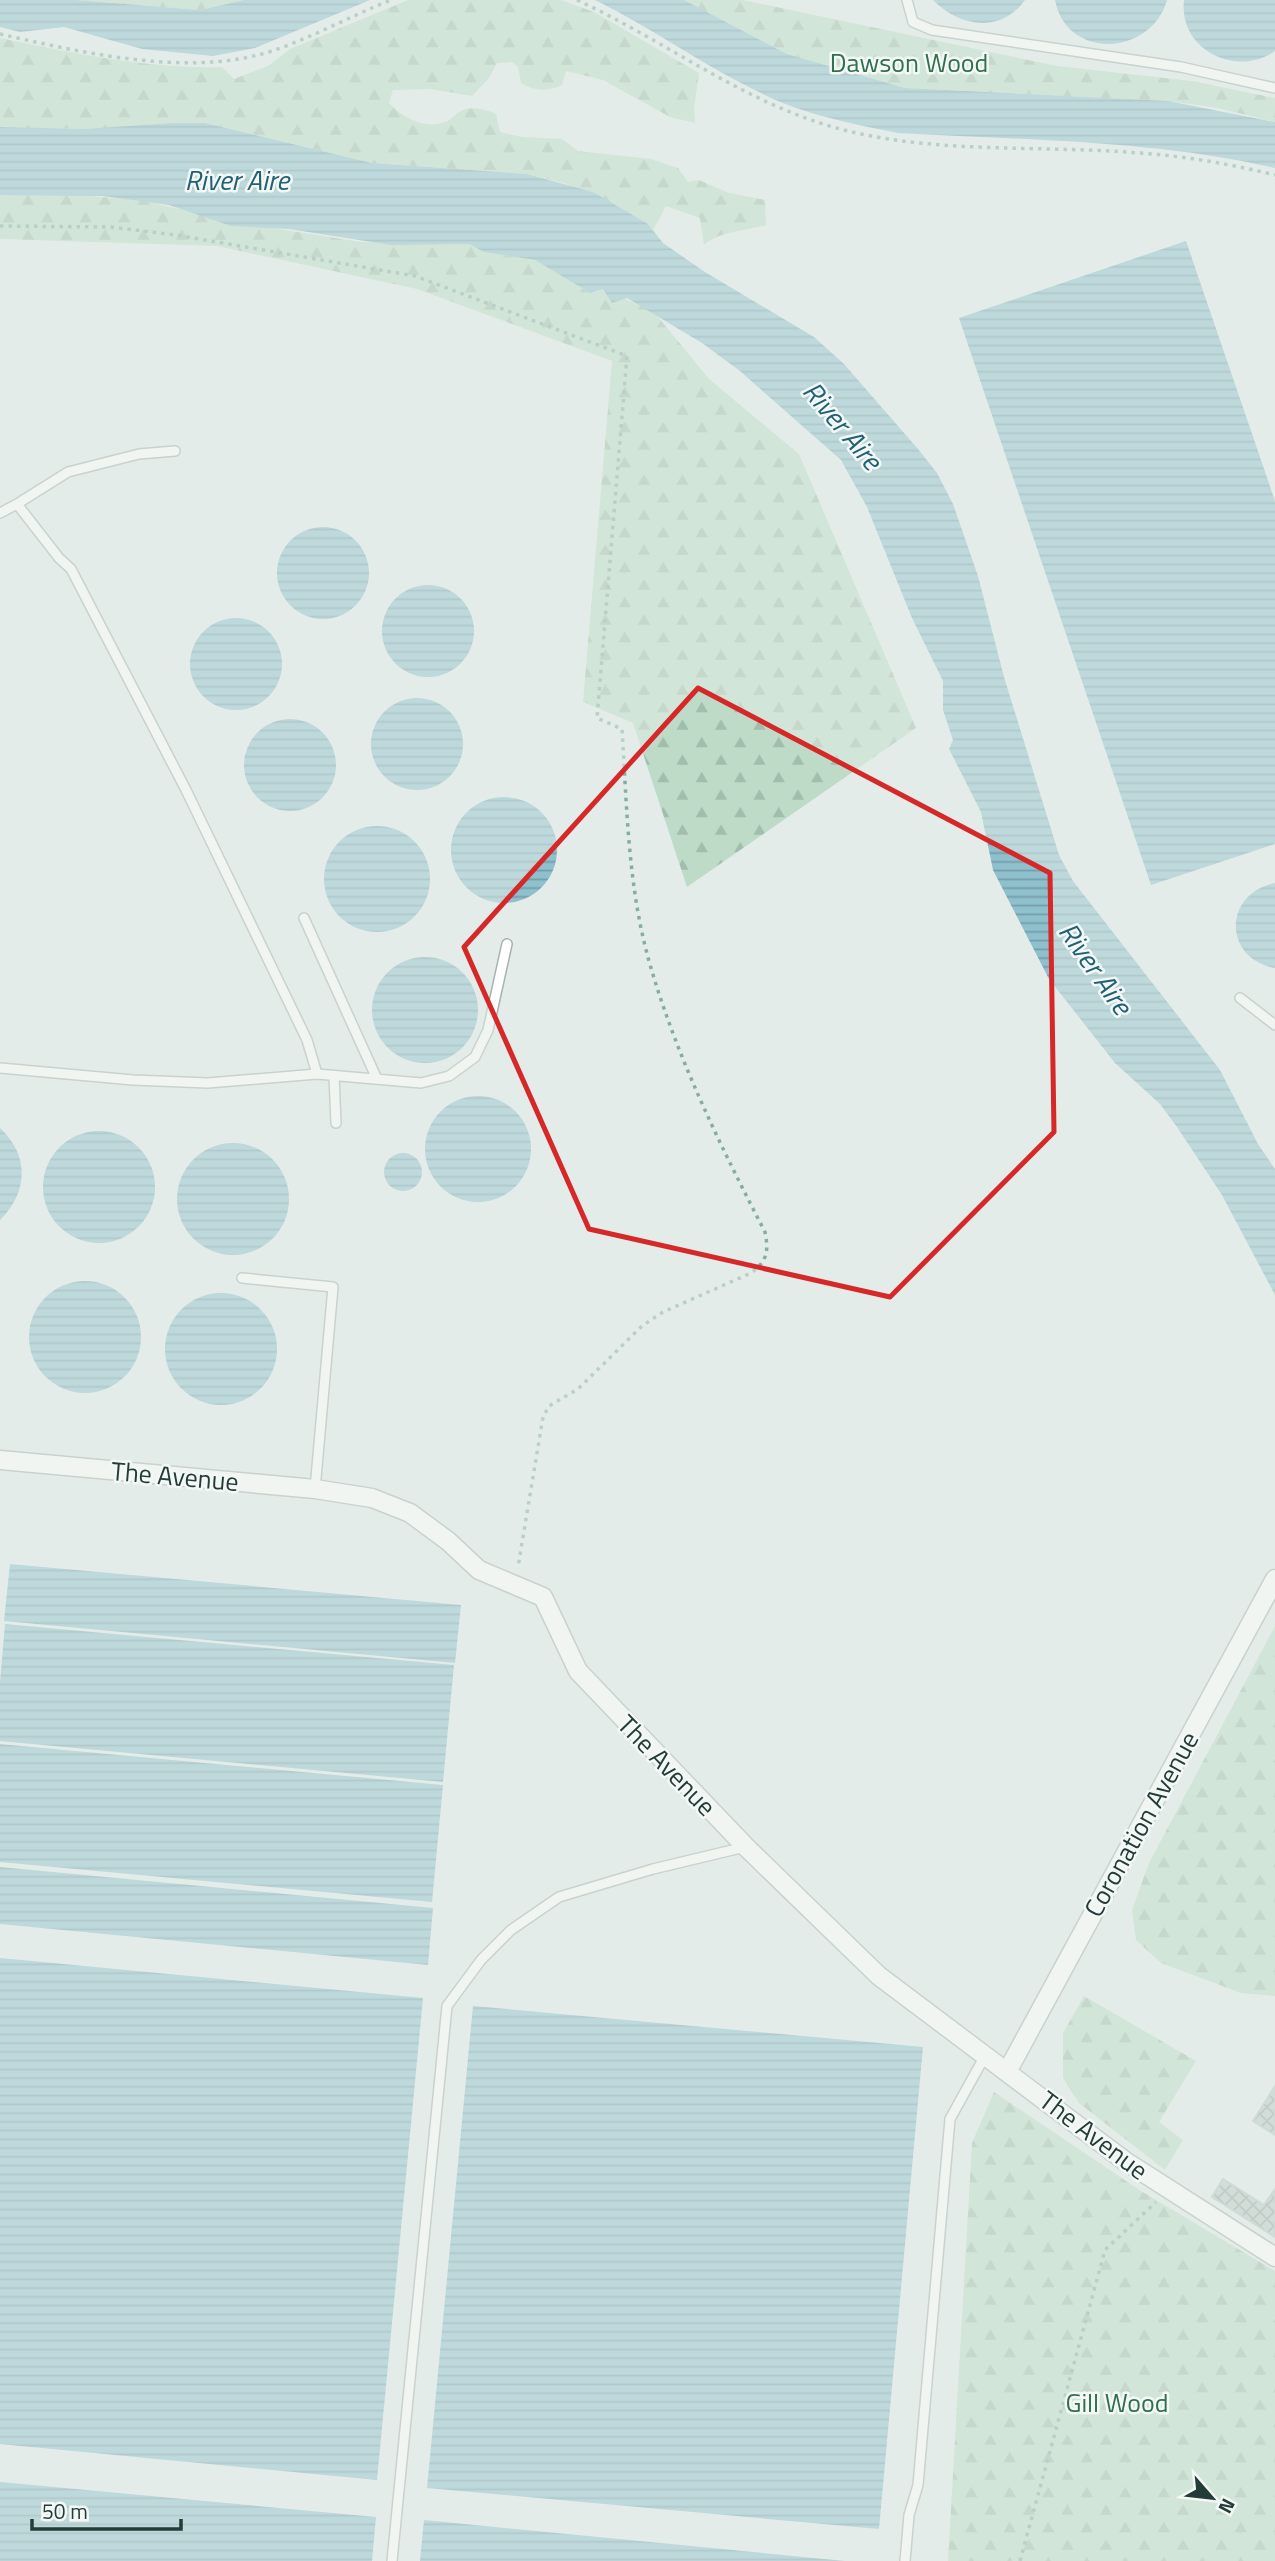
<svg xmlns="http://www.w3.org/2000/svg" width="1275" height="2561" font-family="'Titillium Web',sans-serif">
<defs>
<pattern id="forest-firs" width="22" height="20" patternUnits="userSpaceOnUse" patternTransform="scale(1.75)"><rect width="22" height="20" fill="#bddbc7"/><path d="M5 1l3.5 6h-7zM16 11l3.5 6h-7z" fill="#a2bdac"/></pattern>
<pattern id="water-rules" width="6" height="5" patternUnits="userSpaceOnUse" patternTransform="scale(1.75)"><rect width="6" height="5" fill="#8fc0cd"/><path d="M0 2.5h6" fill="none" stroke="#759da7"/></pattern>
<pattern id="building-cross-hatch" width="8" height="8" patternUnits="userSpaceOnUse" patternTransform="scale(1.75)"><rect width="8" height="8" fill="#bbc9c5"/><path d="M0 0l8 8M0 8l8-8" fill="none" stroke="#98a4a1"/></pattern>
</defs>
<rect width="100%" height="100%" fill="#e3ece8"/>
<path fill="url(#forest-firs)" d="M76 0H244L200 10Z
M408 0H561L594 12 699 73 694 109 695 123 670 117 603 80 566 71 562 85C548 92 533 91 521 83L518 67 512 62 497 63 489 78 472 96 430 89 393 90 389 103C403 118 423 129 445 122 450 121 454 115 459 112 472 105 484 109 496 114L500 132 522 137 562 139 578 151 651 159 678 168 688 182 699 180 729 193 765 200 766 225C745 231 720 231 704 245L700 218 666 206 653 230 648 224 564 183 527 174 372 163 205 123 84 129 0 127V38C73 53 147 69 222 67L234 79 268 66 290 49Z
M684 0H743L1057 66 1192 81 1275 98V122L1218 108 1168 101 905 88 787 54Z
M53 193 138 200 260 226 361 242 469 244 484 252 535 260 590 293 603 289 654 312 709 379 799 454 916 728 687 887 633 723 583 702 612 361 417 289 217 246 0 239V195Z
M1275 1626V1996L1241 1993 1161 1963 1136 1940 1132 1910 1149 1863Z
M1084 1996 1196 2061 1159 2122 1183 2140 1165 2170 1079 2103 1063 2078V2033Z
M994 2092 1141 2191 1275 2271V2561H948L972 2143Z"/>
<path fill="url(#water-rules)" d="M0 0H76L200 10 244 0H370L255 48 213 56 142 49 64 27 20 32 0 27Z
M595 0H684L787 54 905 88 1168 101 1275 122V168C1152 140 1023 140 898 133 862 126 823 118 788 105 720 78 660 32 595 0Z
M933 0H1025C1001 34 959 27 933 0Z
M1055 0H1167C1151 57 1066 60 1055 0Z
M1184 0H1275V51C1237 78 1178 50 1184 0Z
M173 123H205L372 163 527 174 593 192 648 224 663 243 705 272 814 337 844 364 918 449 937 473 953 504 978 576 1004 677 1059 855 1073 881 1220 1070 1258 1144 1275 1169V1295L1222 1195 1177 1127 1160 1104 1115 1063 1049 979 993 870 981 812 949 749 953 740 943 710V681L912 618 867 507 841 460 740 371 702 343 627 298 612 303 603 289 590 293 535 260 484 252 469 244 391 245 289 229 231 226 169 205 103 196 0 195V127L84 129Z
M1186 241 1275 501V844L1151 885 959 318Z
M277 573a46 46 0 1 1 92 0a46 46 0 1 1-92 0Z
M382 631a46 46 0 1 1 92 0a46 46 0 1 1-92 0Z
M190 664a46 46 0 1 1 92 0a46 46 0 1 1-92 0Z
M371 744a46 46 0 1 1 92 0a46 46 0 1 1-92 0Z
M244 765a46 46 0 1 1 92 0a46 46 0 1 1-92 0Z
M451 850a53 53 0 1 1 106 0a53 53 0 1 1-106 0Z
M324 879a53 53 0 1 1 106 0a53 53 0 1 1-106 0Z
M1275 883V968H1274C1222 957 1224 893 1275 883Z
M372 1010a53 53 0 1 1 106 0a53 53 0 1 1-106 0Z
M425 1149a53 53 0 1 1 106 0a53 53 0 1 1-106 0Z
M0 1128C30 1156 28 1192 0 1220Z
M43 1187a56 56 0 1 1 112 0a56 56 0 1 1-112 0Z
M177 1199a56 56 0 1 1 112 0a56 56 0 1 1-112 0Z
M384 1172a19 19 0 1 1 38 0a19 19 0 1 1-38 0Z
M29 1337a56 56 0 1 1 112 0a56 56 0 1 1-112 0Z
M165 1349a56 56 0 1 1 112 0a56 56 0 1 1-112 0Z
M10 1564 461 1605 455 1663 4 1621Z
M5 1624 454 1665 443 1782 0 1741V1682Z
M0 1744 443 1785 432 1902 0 1862Z
M0 1867 433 1908 428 1965 0 1924Z
M0 1958 423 1998 377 2480 0 2444Z
M473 2006 923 2047 879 2529 427 2488Z
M0 2482 376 2517 372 2561H0Z
M424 2520 845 2561H420Z"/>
<path fill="url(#building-cross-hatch)" stroke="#b6c5c0" stroke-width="2" d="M1275 2086V2135L1253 2121Z
M1223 2179 1264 2205 1275 2189V2237L1212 2197Z"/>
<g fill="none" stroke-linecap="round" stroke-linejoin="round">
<g stroke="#a6b4af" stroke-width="12">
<path id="service" d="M907 0 913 22 932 30 1181 67 1275 88
M17 504 68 472 139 454 175 451
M0 513 17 504 59 558 71 569 186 790 307 1040 317 1074
M304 918 377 1079
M1240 998 1275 1025
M0 1068 133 1080 208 1083 317 1074 421 1083 449 1076 475 1057 488 1030 507 944
M334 1076 336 1123
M242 1278 333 1287 315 1489
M392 2561 447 2006 481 1960 511 1930 559 1897 653 1869 745 1847
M905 2561 909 2515 918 2485 950 2119 986 2054"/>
</g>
<g stroke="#a6b4af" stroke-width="21">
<path id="minor" d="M0 1460 315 1489 372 1498 410 1513 448 1541 479 1570 543 1597 578 1671 746 1847 879 1976 1125 2161 1275 2257
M1008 2070 1275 1579"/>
</g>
<path stroke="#85ada3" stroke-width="3.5" stroke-dasharray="3.5 5" stroke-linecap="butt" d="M577 0C668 42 749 107 848 131 943 154 1043 145 1139 153 1185 156 1230 164 1275 175
M0 34C79 52 178 75 258 55 298 45 350 16 391 0
M0 226 110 227 176 235 415 276 627 356 597 718 622 729C627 809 628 891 651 968 678 1060 721 1147 765 1232 769 1252 767 1261 751 1273L663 1312 642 1326 578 1389 549 1406 543 1417 518 1567
M1020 2561 1105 2250 1156 2202"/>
<use href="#service" stroke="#fff" stroke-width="9"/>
<use href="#minor" stroke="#fff" stroke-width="18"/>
</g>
<path d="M0 0H1275V2561H0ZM698 688 1050 873 1054 1132 890 1297 589 1229 464 947Z" fill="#e3ece8" fill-opacity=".55" fill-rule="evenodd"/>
<path fill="none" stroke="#d62828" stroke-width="5" stroke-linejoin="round" d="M698 688 1050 873 1054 1132 890 1297 589 1229 464 947Z"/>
<g text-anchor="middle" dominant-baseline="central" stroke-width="5" stroke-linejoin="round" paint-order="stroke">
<g font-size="26" fill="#31704d" stroke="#f3f8f6">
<text x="909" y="62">Dawson Wood</text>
<text x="1117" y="2402">Gill Wood</text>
</g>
<g font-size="26" fill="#243c37" stroke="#f3f8f6">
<text transform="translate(175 1476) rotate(5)">The Avenue</text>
<text transform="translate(667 1765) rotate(46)">The Avenue</text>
<text transform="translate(1141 1824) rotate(-61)">Coronation Avenue</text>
<text transform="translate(1094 2135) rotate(37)">The Avenue</text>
</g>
<g font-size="28" font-style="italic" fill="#226174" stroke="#f3f8f6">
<text x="237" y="179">River Aire</text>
<text transform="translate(843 425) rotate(50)">River Aire</text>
<text transform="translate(1096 968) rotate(55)">River Aire</text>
</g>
</g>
<g transform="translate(1212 2498) rotate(118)" stroke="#f3f8f6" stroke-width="5" paint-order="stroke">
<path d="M0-5L12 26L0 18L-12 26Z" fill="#243c37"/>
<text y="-10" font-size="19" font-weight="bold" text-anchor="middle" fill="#243c37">N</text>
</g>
<path d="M32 2519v10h149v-10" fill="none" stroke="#243c37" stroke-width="3.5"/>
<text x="42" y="2519" font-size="21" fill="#243c37" stroke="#f3f8f6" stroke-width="5" paint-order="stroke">50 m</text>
</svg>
